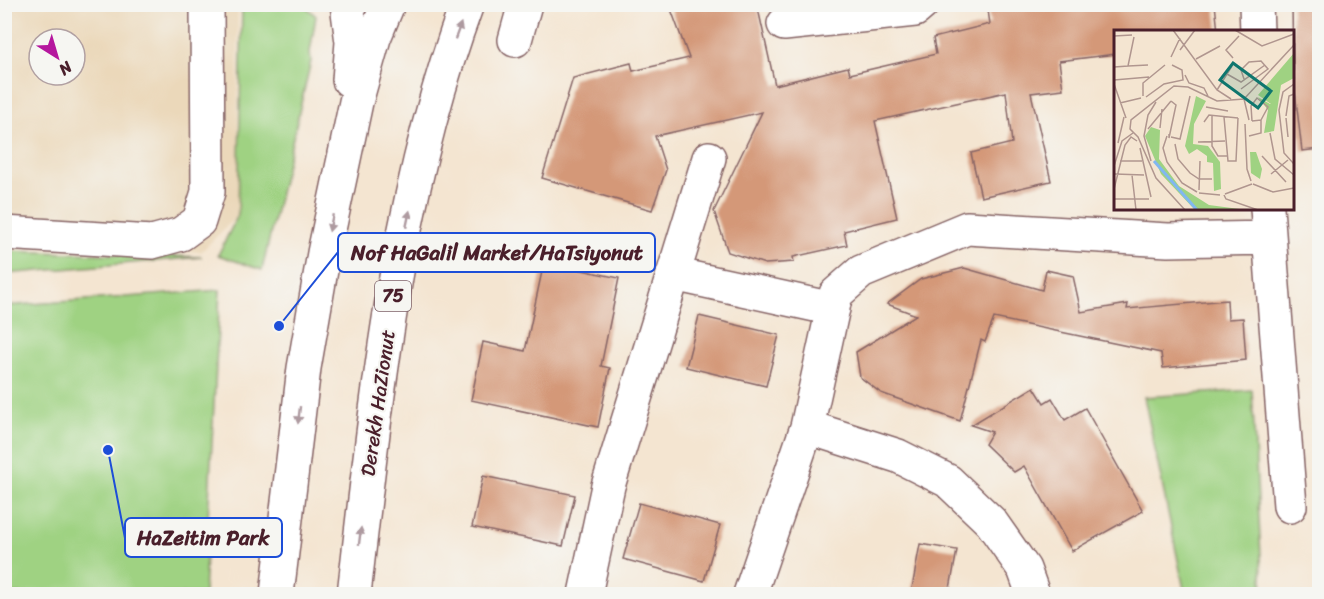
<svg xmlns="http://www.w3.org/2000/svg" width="1324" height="599" font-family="Sriracha,sans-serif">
<rect width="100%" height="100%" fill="#f6f6f2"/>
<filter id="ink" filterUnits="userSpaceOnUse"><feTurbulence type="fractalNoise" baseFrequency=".0167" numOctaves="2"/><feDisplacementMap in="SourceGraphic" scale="12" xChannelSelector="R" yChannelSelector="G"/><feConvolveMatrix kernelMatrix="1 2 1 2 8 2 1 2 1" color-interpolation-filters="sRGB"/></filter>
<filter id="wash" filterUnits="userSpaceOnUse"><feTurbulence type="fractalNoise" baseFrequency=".008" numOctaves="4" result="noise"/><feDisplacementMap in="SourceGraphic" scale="24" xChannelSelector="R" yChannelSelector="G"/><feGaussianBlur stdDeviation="1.35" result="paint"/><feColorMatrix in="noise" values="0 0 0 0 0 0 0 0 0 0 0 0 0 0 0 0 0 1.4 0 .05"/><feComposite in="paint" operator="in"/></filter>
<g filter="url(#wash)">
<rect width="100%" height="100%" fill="#f4e5d1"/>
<path fill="#ebd8ba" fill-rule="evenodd" d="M5 5H238V215L201 252 5 242ZM39 39H75V75H39Z"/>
<path fill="#9fd282" stroke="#747856" stroke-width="1.5" d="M242 5H304L316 16 310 52 311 61 262 270 218 255 238 215Z
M5 251 202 257 5 274Z
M220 290 204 594H5V306Z
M1252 390 1263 594H1185L1144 397Z"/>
<g id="blocks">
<path fill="#d49878" d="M669 4H757L775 85 848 67 850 74 936 54 933 38 990 24 987 4H1215L1218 32H1116V54L1059 61 1063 89 1031 93 1051 181 981 197 971 153 1012 143 1006 92 875 121 897 218 844 231 847 245 793 257 794 262 765 264 728 252 714 211 762 112 655 136 666 170 652 210 542 178 573 78 631 63 633 71 689 58Z
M1292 4H1320V149L1302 151 1293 74Z
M544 262 619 278 601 366 610 368 598 427 471 400 483 342 525 351Z
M964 268 1042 290 1046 270 1073 276 1081 312 1128 304 1127 309 1227 300 1228 319 1243 318 1246 360 1163 368 1161 353 994 318 985 342 981 340 960 421 881 393 860 377 856 352 916 315 887 304 921 279Z
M699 316 779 335 766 386 686 367Z
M1034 387 1044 403 1052 398 1065 420 1085 408 1143 511 1072 551 1024 466 1014 472 985 444 992 432 971 425Z
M483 476 575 495 563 546 472 527Z
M639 503 720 525 704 581 623 559Z
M920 544 957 550 949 594H911Z"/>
</g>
</g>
<g filter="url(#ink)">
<use href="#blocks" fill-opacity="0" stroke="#866465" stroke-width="1.5"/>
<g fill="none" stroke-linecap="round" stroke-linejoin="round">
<g stroke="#866465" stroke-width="36">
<path id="minor" d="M1256 4 1257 32
M784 24 915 10 922 4
M515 40 525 4
M1267 208 1290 506
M4 233 152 242 181 234 199 221 208 192 207 4
M673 274 833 309
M807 427 898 456 948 481 991 522 1024 569 1033 594
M585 594 608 486 709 158
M750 594 807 427 836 294 861 272 967 228 1168 240 1269 238"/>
</g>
<g stroke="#866465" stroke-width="36">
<path id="highway" d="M347 4 352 42 349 80
M277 594 304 368 324 253 356 102 374 38 388 4
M354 594C377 396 397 193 467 4"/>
</g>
<use href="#minor" stroke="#fff" stroke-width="33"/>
<use href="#highway" stroke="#fff" stroke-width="33"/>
</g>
<defs><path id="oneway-solid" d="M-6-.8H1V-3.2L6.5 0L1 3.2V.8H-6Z" transform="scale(1.5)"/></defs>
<g fill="#ae9aa0">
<use href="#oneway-solid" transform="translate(458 31) rotate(-70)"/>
<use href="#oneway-solid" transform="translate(408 219) rotate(-78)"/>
<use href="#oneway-solid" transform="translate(331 223) rotate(102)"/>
<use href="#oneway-solid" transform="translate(299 415) rotate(97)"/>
<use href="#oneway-solid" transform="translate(360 536) rotate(-83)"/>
</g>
</g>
<g text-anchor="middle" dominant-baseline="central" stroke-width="4.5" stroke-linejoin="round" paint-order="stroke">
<rect fill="#f6f6f2" stroke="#7e6067" stroke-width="1.5" x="375" y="281" width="36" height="30" rx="4.5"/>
<g font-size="18" font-weight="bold" fill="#4a1f2b">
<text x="393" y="296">75</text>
</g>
<g font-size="20" fill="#4a1f2b" stroke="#f6f6f2">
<text transform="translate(378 403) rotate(-82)">Derekh HaZionut</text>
</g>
</g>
<g transform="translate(1114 30)">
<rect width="180" height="180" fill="#f4e5d1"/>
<path d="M180 23V48L167 55 160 101 150 103 154 80 144 67 156 74H157L144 65ZM82 66 92 71 80 94 79 114 94 116 106 132 107 159 100 161 99 133 93 132V126L83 119 75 124 71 116ZM37 97 46 100 45 129 65 156 95 175 133 180H81L47 144 31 106ZM136 122H142L148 139 146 149 137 143Z" fill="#9fd282"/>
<path fill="none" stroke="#81b7f0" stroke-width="3" d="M40 131 83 180"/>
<path fill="none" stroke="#b0968f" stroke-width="1.5" d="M59 0 103 60 117 69M121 0 148 16 180 4M0 6 18 5M66 20 81 0M57 27 66 8M119 28 112 20 125 6M82 29 106 16M14 36 34 35M0 37 14 36 20 7M113 44 127 52 151 35M71 45 75 53 90 58 94 66M0 50 35 47M0 54 12 88M180 54 169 62 165 80 170 123 180 134M127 59 154 39 147 31 135 32 127 40 130 49M103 60 118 36M29 66V53L51 35M32 67 50 54 69 50 68 40 58 35M130 69 135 90M6 73 27 68M92 77 114 81M98 85V116L104 126H113M172 86 175 66 180 64M110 87 114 131H122L124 88M172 88 174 107M138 91 137 76 143 68 154 77 147 90M90 92 95 85 124 88M131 94 133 139 137 151M46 98 48 79M34 99 57 71M156 103 161 129 180 145M55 104V108L62 75 57 71M53 106 49 118 53 132 68 153 83 162M135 106 147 103V90L138 91M57 107 66 109 76 66M84 112 111 111M4 113 10 87M61 114 64 129 76 143 85 149H98M26 118 37 167M148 126 172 152M6 131H28M37 131 30 106 34 85 42 72M0 136 8 111 19 103M1 144 30 145M157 144 174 130M18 145 22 180M139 154 159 162 180 158M0 159 11 115 17 107 23 111M85 160 86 131M85 163 106 165M111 164 138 154M110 165 112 169 144 180M0 169H35M71 180 42 148 24 107 16 99 17 90 60 56 74 57 103 71 130 69 180 15"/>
<path fill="#0f766e" fill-opacity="0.15" stroke="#0f766e" stroke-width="3" d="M119 33 157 61 144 78 106 50Z"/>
<rect width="180" height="180" fill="none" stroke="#4a1f2b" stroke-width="3"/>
</g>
<path fill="none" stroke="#1d4ed8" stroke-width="2" d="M279 326L338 252M108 450L125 538"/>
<g fill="#1d4ed8" stroke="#f6f6f2" stroke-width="2">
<circle cx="279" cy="326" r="6"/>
<circle cx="108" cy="450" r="6"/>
</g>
<g fill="#f6f6f2" stroke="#1d4ed8" stroke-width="2">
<rect x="338" y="233" width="317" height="39" rx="6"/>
<rect x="125" y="518" width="157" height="39" rx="6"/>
</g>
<g font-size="21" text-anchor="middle" font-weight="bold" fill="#4a1f2b">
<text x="497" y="260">Nof HaGalil Market/HaTsiyonut</text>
<text x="203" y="545">HaZeitim Park</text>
</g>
<rect width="1324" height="599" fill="none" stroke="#f6f6f2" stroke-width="24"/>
<g transform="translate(57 57) rotate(143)"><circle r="28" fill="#f6f6f2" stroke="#b1a0a2" stroke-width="1.5"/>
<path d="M0-4.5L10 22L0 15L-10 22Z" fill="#b5179e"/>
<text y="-9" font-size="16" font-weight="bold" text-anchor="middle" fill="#4a1f2b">N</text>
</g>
</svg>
